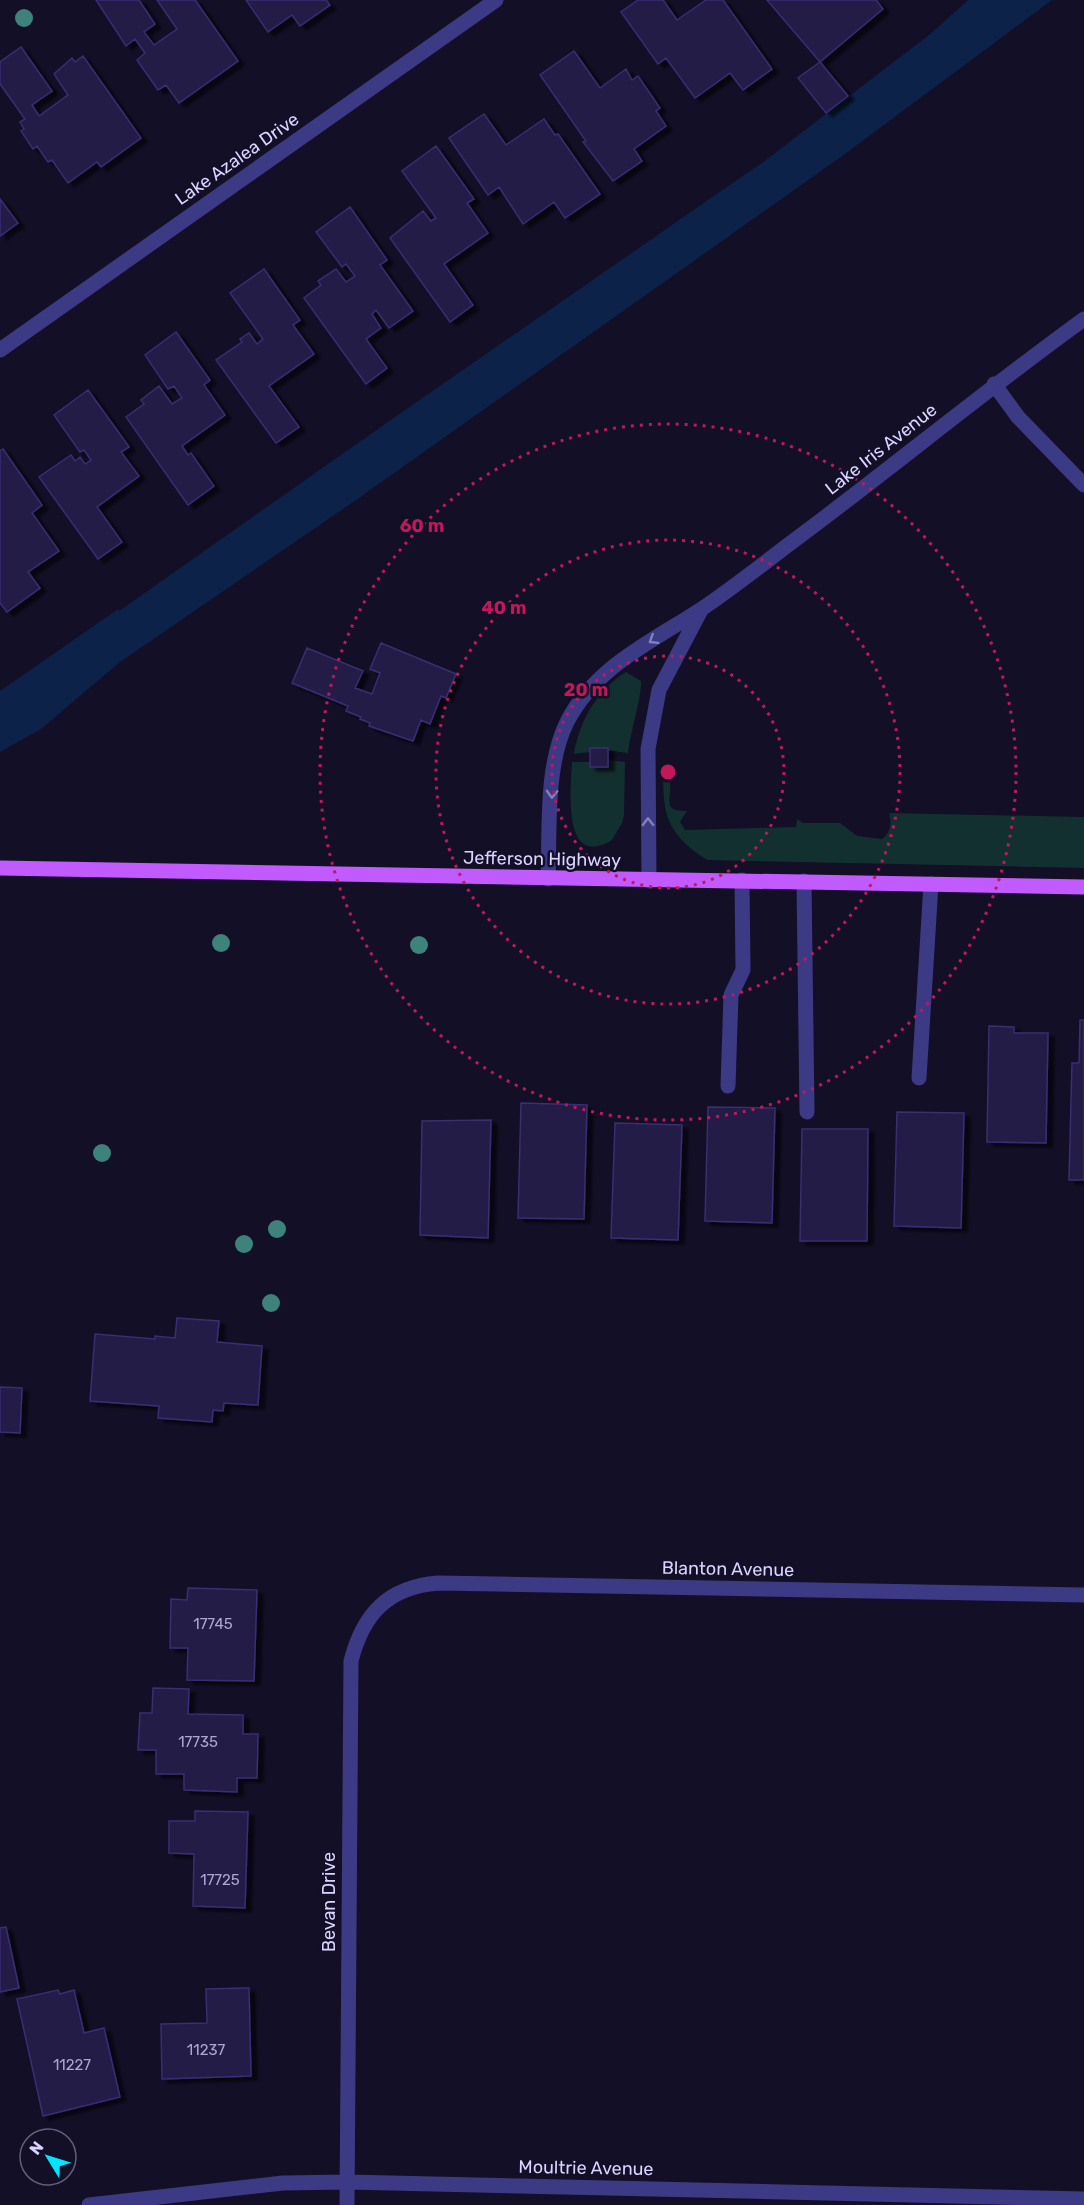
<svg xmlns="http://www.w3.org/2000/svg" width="1084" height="2205" font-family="Rubik,sans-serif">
<defs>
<filter id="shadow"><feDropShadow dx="6" dy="4" stdDeviation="1.5" flood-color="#0009"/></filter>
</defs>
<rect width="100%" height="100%" fill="#130f26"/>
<path fill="#12302f" d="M626 672 641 681C642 697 630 733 628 753L590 748V752L574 754C579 721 598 689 626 672Z
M608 760 625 762 624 815 622 823 612 840C561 871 571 786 572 762H590V767Z
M663 781H670C672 799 661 812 687 811L680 822 685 830 796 827 797 819 803 823H840L857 836 882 839C891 831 892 825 889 813L1084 817V868L708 860C701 857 694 851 688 846 666 826 664 810 663 781Z"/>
<path fill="#0c2248" d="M968 0H1052L845 154 359 498 120 662 41 729 0 752V691L734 182 930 34Z"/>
<path fill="#130f26" d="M964 0H968L930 34 766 160 734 182 732 180 928 32Z
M380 423 382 426 119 611 117 608Z"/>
<path fill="#241b47" stroke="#3b2d73" stroke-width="1.5" filter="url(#shadow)" d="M96 0H139L155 24 144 32 154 45 177 29 157 0H195L238 61 179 103 166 85 158 90 137 60 145 53 135 39 126 46Z
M246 0H326L330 5 300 26 292 15 268 32Z
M638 0H663L677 20 706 0H723L772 69 743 90 730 73 695 98 666 58 658 64 621 12Z
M767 0H876L883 9 820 62Z
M21 47 52 91 32 105 39 116 68 95 54 74 72 58 75 62 83 56 141 138 101 167 97 162 68 183 52 160 48 162 37 146 33 149 21 131 24 129 20 122 25 119 0 84V62Z
M574 51 600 88 626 69 632 80 638 76 660 108 656 111 666 126 634 149 642 161 613 181 583 142 586 141 540 75Z
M820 62 848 96 826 113 798 78Z
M484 114 506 145 544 119 555 135 558 134 600 194 565 218 554 202 523 224 499 187 488 195 449 138Z
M436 146 474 199 467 203 488 233 444 264 473 305 450 322 390 238 423 211 431 221 436 218 402 171Z
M0 199 18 223 0 236Z
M350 207 387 260 380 265 413 311 389 328 376 310 372 314 381 328 366 339 387 368 366 384 304 298 321 285 318 281 336 269 346 282 355 276 346 264 342 267 316 232Z
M264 269 300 320 293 325 314 354 269 386 299 427 276 443 216 360 242 342 240 339 249 333 257 344 263 339 230 293Z
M176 332 210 380 204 385 225 415 182 446 188 455 191 453 214 486 188 505 126 417 144 404 141 400 159 386 172 404 182 398 174 386 168 389 145 355Z
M88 390 127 444 129 447 121 452 139 476 97 507 122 542 98 559 39 477 71 455 75 461 80 457 85 464 91 460 84 450 80 452 54 415Z
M3 449 42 505 32 513 59 551 28 572 40 588 7 612 0 603V451Z
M381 643 456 674 446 698 441 696 430 724 421 720 413 741 369 726 370 723 360 719 361 717 346 711 348 706 292 683 307 648 363 671 355 688 372 694 380 673 370 669Z
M590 748H608V767H590Z
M1080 1020H1084V1180H1069L1072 1063H1079Z
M989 1026 1014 1027V1033H1048L1046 1143 987 1142Z
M521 1103 587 1105 584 1219 518 1218Z
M708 1107 775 1108 772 1223 705 1221Z
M897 1112 964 1113 961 1228 894 1226Z
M491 1120 488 1238 420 1235 422 1121Z
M615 1123 682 1125 678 1240 611 1238Z
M802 1129H868L867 1241H800Z
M177 1318 219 1321 217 1342 262 1346 258 1405 224 1403 223 1411 213 1410 212 1422 158 1418 159 1406 90 1401 95 1334 155 1339V1336L175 1338Z
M0 1387 22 1388 20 1433 0 1432Z
M188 1588 257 1590 254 1681 187 1680 188 1648H170L171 1599 187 1600Z
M153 1688 189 1689 188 1714 243 1715V1734H258L257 1778H237V1792L184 1790V1774H156V1750H138L140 1713H152Z
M195 1811 248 1812 245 1908 193 1906 194 1854 169 1853V1821H195Z
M6 1927 19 1988 0 1992V1928Z
M245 1988H249L251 2076 162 2079 161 2024 207 2023 206 1989Z
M58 1990 60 1994 74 1990 84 2033 104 2028 120 2097 43 2116 17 1999Z"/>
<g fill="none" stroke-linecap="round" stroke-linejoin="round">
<path stroke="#3d3a85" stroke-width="15" d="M0 350 496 0
M994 384 1018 417 1084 485
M548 879C550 830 545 766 567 722 595 667 651 642 700 610 730 590 759 567 788 545 888 471 983 392 1084 319
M649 881 648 749 659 690 701 610
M804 881 807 1112
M919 1078 931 884
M728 1086 731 995 743 970 742 880
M89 2205 283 2183 347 2182 1084 2199
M347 2205 351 1661C363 1614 388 1587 438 1583L1084 1595"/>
<path stroke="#c25bff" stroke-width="15" d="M0 868 1084 887"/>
</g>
<g fill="#3d827b">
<circle cx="24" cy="18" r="9"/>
<circle cx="221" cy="943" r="9"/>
<circle cx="419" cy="945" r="9"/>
<circle cx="102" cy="1153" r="9"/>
<circle cx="277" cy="1229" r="9"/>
<circle cx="244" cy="1244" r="9"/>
<circle cx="271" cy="1303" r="9"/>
</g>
<defs><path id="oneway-chevron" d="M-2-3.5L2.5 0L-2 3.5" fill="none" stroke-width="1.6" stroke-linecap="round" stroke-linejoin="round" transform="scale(1.5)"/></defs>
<g stroke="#837fbc">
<use href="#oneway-chevron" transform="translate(653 640) rotate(148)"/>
<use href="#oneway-chevron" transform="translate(552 794) rotate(92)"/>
<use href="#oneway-chevron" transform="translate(648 822) rotate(-91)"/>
</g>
<g fill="none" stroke="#c2185b" stroke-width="3" stroke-dasharray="3 6">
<circle cx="668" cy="772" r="116"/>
<circle cx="668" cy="772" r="232"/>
<circle cx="668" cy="772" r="348"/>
</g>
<g text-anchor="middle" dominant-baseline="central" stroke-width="5" stroke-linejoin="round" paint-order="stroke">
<g font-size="15" fill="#aca6d1">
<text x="213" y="1624">17745</text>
<text x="198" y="1742">17735</text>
<text x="220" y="1880">17725</text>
<text x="206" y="2050">11237</text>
<text x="72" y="2065">11227</text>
</g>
<g font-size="18" fill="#d9d4ff" stroke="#130f26">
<text transform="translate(237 159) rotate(-35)">Lake Azalea Drive</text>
<text transform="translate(881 449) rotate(-38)">Lake Iris Avenue</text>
<text transform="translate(542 859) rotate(1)">Jefferson Highway</text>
<text transform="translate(728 1569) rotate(1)">Blanton Avenue</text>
<text transform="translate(329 1902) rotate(-90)">Bevan Drive</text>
<text transform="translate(586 2168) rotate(1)">Moultrie Avenue</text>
</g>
</g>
<circle cx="668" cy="772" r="9" fill="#c2185b" stroke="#130f26" stroke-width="3"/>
<g font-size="18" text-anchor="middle" font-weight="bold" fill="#c2185b" stroke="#130f26" stroke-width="5" stroke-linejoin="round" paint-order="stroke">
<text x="422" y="532">60 m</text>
<text x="504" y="614">40 m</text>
<text x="586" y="696">20 m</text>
</g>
<g transform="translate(48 2157) rotate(308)"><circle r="28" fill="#130f26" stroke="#625e7d" stroke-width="1.5"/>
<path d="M0-4.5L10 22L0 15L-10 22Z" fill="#00e5ff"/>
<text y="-9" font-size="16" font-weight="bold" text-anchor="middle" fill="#d9d4ff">N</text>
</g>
</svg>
